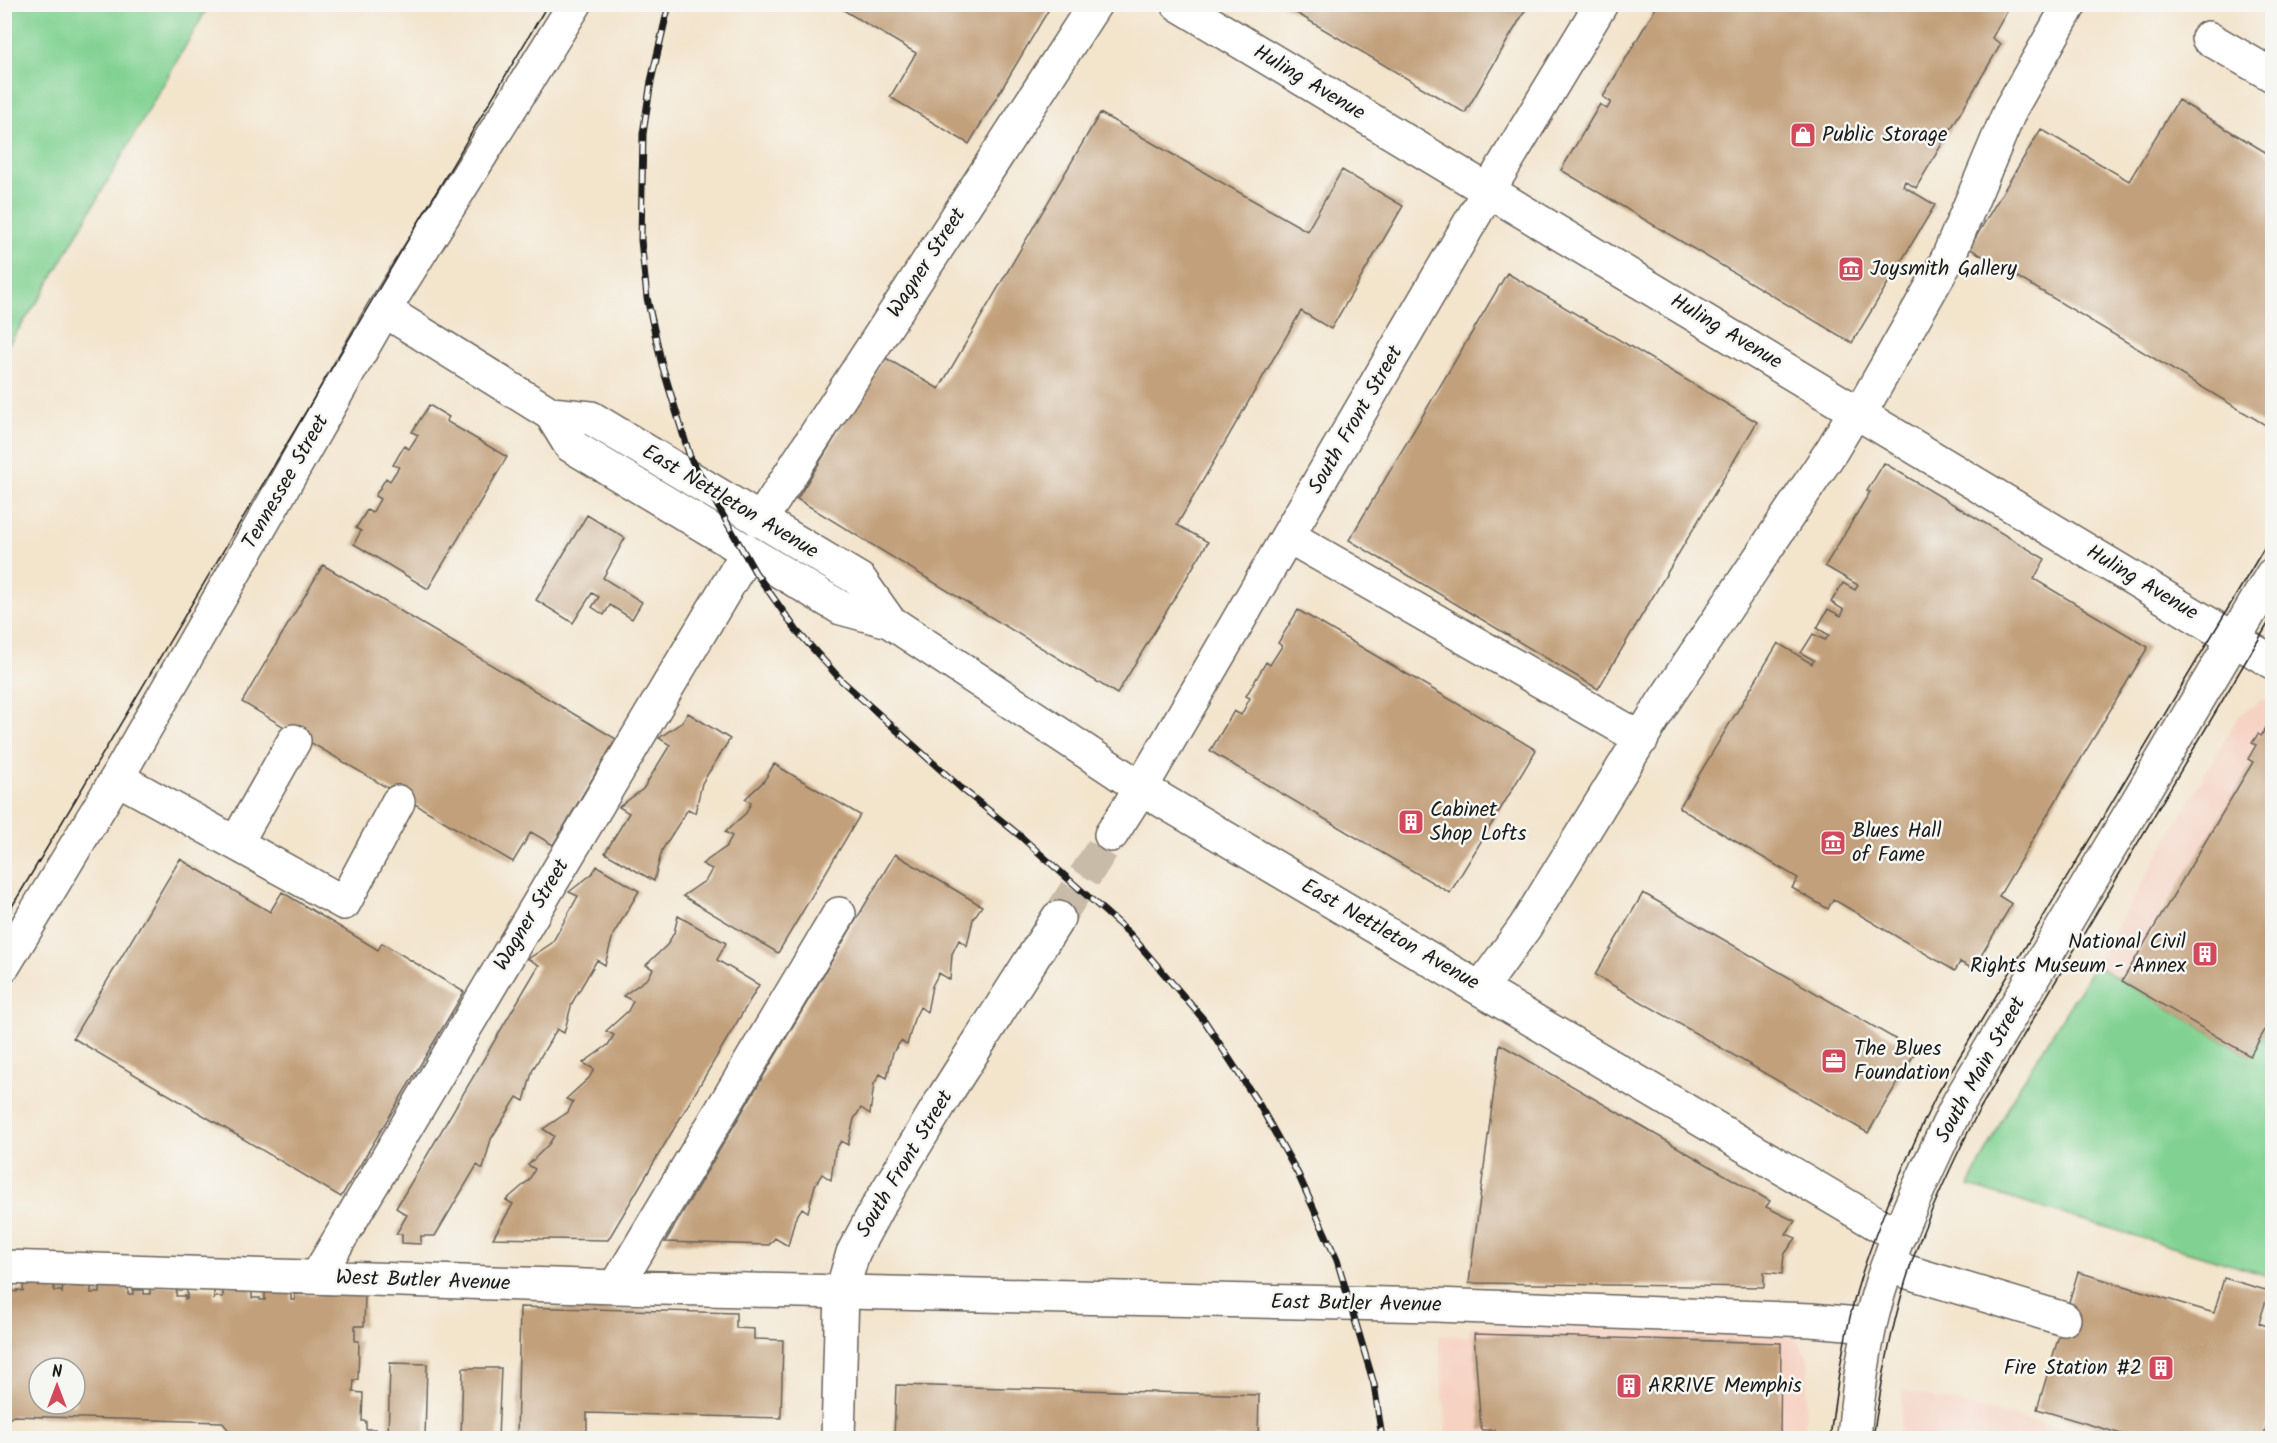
<svg xmlns="http://www.w3.org/2000/svg" width="2277" height="1443" font-family="Kalam,sans-serif">
<rect width="100%" height="100%" fill="#f6f6f2"/>
<filter id="ink" filterUnits="userSpaceOnUse"><feTurbulence type="fractalNoise" baseFrequency=".0167" numOctaves="2"/><feDisplacementMap in="SourceGraphic" scale="12" xChannelSelector="R" yChannelSelector="G"/><feConvolveMatrix kernelMatrix="1 2 1 2 8 2 1 2 1" color-interpolation-filters="sRGB"/></filter>
<filter id="wash" filterUnits="userSpaceOnUse"><feTurbulence type="fractalNoise" baseFrequency=".008" numOctaves="4" result="noise"/><feDisplacementMap in="SourceGraphic" scale="24" xChannelSelector="R" yChannelSelector="G"/><feGaussianBlur stdDeviation="1.35" result="paint"/><feColorMatrix in="noise" values="0 0 0 0 0 0 0 0 0 0 0 0 0 0 0 0 0 1.4 0 .05"/><feComposite in="paint" operator="in"/></filter>
<g filter="url(#wash)">
<rect width="100%" height="100%" fill="#f3e4cc"/>
<path fill="#f6d2c3" d="M2262 699 2272 702V1018L2250 1056 2095 965 2238 717Z
M1471 1326 1765 1334 1795 1338 1809 1358 1804 1438H1447L1438 1335 1467 1337Z
M1903 1390 2100 1438H1899Z"/>
<path fill="#81d292" stroke="#4e7757" stroke-width="1.5" d="M10 4 209 5 42 295 5 349 4 12Z
M2095 965 2250 1056 2272 1018V1277L1969 1186 2016 1092Z"/>
<g id="blocks">
<path fill="#c2a07b" fill-rule="evenodd" d="M833 4H1052L969 144 890 97 916 53Z
M1281 4H1529L1465 113Z
M1658 4H2011L1992 38 2001 44 1916 188 1905 181 1903 186 1935 205 1852 343 1561 170 1600 104 1607 109 1611 102 1603 97Z
M2178 100 2272 156V429L1969 248 2041 129 2129 181Z
M1100 113 1307 231 1342 170 1403 206 1331 329 1301 311 1177 525 1208 542 1117 694 797 499 884 357 939 389Z
M1507 273 1757 422 1598 689 1349 540Z
M429 405 449 417 446 421 507 457 428 589 354 544 361 531 356 528 367 510 372 513 380 499 375 496 386 478 390 481 399 467 393 465 404 446 409 449 418 435 412 432Z
M1884 463 2045 559 2034 579 2148 647 1999 896 2012 904 1973 969 1960 962 1955 971 1833 899 1828 909 1792 888 1798 878 1679 808 1778 643 1812 664 1814 660 1801 653 1813 634 1825 640 1829 635 1817 628 1828 609 1841 616 1844 610 1831 602 1843 583 1855 590 1858 585 1825 566 1870 492 1867 491Z
M587 515 625 538 603 578 642 602 632 619 610 605 604 615 592 607 599 597 592 593 573 623 536 600Z
M323 565 616 739 553 845 531 832 513 862 242 702Z
M1298 610 1536 750 1450 893 1210 751 1234 711 1241 715 1250 698 1246 696 1266 662 1270 665 1282 646 1278 643Z
M688 713 730 739 702 783 695 813 688 809 662 850 654 881 605 853 629 813 619 807 643 789 670 745 659 738 681 723Z
M2267 726 2272 729V1018L2250 1056 2122 981 2253 762 2248 759 2256 745 2252 743 2258 734 2261 736Z
M774 764 860 815 778 953 683 896 706 880 712 869 702 864 726 847 732 836 725 832 746 813 751 803 745 799 764 781Z
M895 854 982 906 973 919 967 946 959 940 952 954 950 980 939 973 932 986 927 1012 920 1007 914 1019 907 1045 901 1041 893 1052 887 1078 880 1074 874 1084 870 1114 861 1108 854 1119 848 1145 841 1141 835 1151 831 1180 822 1174 815 1185 808 1212 802 1208 795 1219 788 1246 775 1238 769 1245 665 1242Z
M180 859 270 912 282 892 378 950 382 943 464 992 341 1197 73 1038Z
M597 866 639 891 613 935 605 965 597 960 572 1003 564 1033 557 1029 533 1069 524 1101 517 1097 491 1139 483 1169 477 1165 435 1236H421V1244L402 1243V1234H396L407 1215 396 1208 539 965 528 959 552 943 578 896 569 892 592 874Z
M1643 893 1916 1051 1868 1133 1595 975Z
M678 916 726 943 717 960 759 985 608 1240 493 1238 513 1204 506 1200 529 1180 535 1169 528 1165 549 1144 554 1136 543 1129 568 1112 573 1102 566 1099 589 1078 594 1069 583 1063 608 1045 614 1035 606 1031 628 1011 633 1001 623 996 648 978 653 969 646 965 667 945 674 933Z
M1500 1044 1770 1201 1766 1207 1795 1221 1786 1234 1796 1238 1784 1255 1782 1274 1764 1272V1287L1469 1283Z
M2078 1272 2214 1313 2224 1278 2269 1291 2259 1323 2272 1328V1408L2263 1438H2135L2037 1409Z
M24 1279 54 1280V1291H62V1294L63 1285H91V1293H100V1283L128 1284V1294H133V1290H144V1294H150V1285L177 1286 176 1296H185V1299H187V1289L214 1290V1300L215 1297H223V1285L252 1286V1298H260V1300H265V1290L291 1291V1300H295V1294L365 1295 364 1326H355V1341H359L358 1380H354L353 1392 363 1393 362 1421H366V1429H375V1438H230V1432L222 1422 13 1416 4 1422V1282L13 1283V1291L17 1292V1290L23 1291ZM39 1368H75V1404H39Z
M520 1307 736 1313V1328L754 1329V1339L783 1340 781 1418 587 1413V1438H517Z
M1474 1334 1781 1343 1780 1438H1495V1430H1481Z
M390 1363 427 1364 425 1438H388Z
M463 1368H501L498 1438H461Z
M896 1385 1259 1395 1258 1438H894Z"/>
</g>
</g>
<g filter="url(#ink)">
<use href="#blocks" fill-opacity="0" stroke="#67625a" stroke-width="1.5"/>
<g fill="none" stroke-linecap="round" stroke-linejoin="round">
<path stroke="#c8bca9" stroke-width="33" stroke-dasharray="33 16" stroke-linecap="butt" d="M1058 918 1111 835"/>
<g stroke="#67625a" stroke-width="36">
<path id="minor" d="M1178 4 2272 662
M2208 38 2272 75
M384 310 551 414 570 445 841 608 889 621 1141 788 1879 1225 1900 1234
M1860 413 1947 260 2011 108 2070 4
M551 414 591 418 860 580 889 621
M760 521 1095 4
M1288 536 1642 739
M117 778 344 903 398 802
M236 843 294 741
M4 965 117 778 384 310 575 4
M1481 988 1525 927 1662 704 1832 450 1856 410
M1888 1266 2064 1319
M4 1267 616 1287 1436 1305 1811 1320 1870 1325
M317 1277 747 553
M616 1287 839 914"/>
</g>
<g stroke="#67625a" stroke-width="36">
<path id="major" d="M1111 835 1141 788 1489 190 1601 4
M838 1438 842 1291 853 1253 877 1208 944 1097 1058 918
M1854 1438C1857 1401 1862 1362 1870 1325 1888 1247 1925 1174 1959 1102L2272 575"/>
</g>
<use href="#minor" stroke="#fff" stroke-width="33"/>
<use href="#major" stroke="#fff" stroke-width="33"/>
<path stroke="#1c1c1c" stroke-width="1.5" d="M4 920 548 4
M1830 1438C1837 1383 1845 1326 1862 1273 1882 1212 1908 1154 1936 1096L2272 535
M1873 1438C1883 1372 1895 1305 1919 1242 1936 1197 1957 1154 1978 1112L2272 617"/>
<g stroke="#1c1c1c" stroke-width="7">
<path id="rail" d="M669 4 651 81 643 134 641 240 647 298 662 365 690 457 755 572 797 631 842 681 961 788 1019 835 1129 933 1204 1020 1260 1106 1298 1174 1337 1260 1374 1384 1382 1438"/>
</g>
<use href="#rail" stroke="#f6f6f2" stroke-width="4.5" stroke-dasharray="14" stroke-linecap="butt"/>
</g>
</g>
<defs>
<g id="shop-square" transform="scale(1.35)"><rect x="-9" y="-9" width="18" height="18" rx="4" fill="#d1495b" stroke="#f6f6f2"/><path d="M-5-2.5h2.3a2.7 3.5 0 0 1 5.4 0H5L5.5 6h-11ZM-1.5-2.5h3a1.5 2.3 0 0 0-3 0Z" fill="#fff"/></g>
<g id="museum-square" transform="scale(1.35)"><rect x="-9" y="-9" width="18" height="18" rx="4" fill="#d1495b" stroke="#f6f6f2"/><path d="M0-6L6-3V-2H-6V-3ZM-5-1h2V3h-2ZM-1-1h2V3h-2ZM3-1h2V3H3ZM-6 4H6V6H-6Z" fill="#fff"/></g>
<g id="building-square" transform="scale(1.35)"><rect x="-9" y="-9" width="18" height="18" rx="4" fill="#d1495b" stroke="#f6f6f2"/><path d="M-4-6H4V6H1V3H-1V6H-4ZM-2.5-4.3h1.7v1.8h-1.7ZM.8-4.3h1.7v1.8H.8ZM-2.5-1h1.7V.8h-1.7ZM.8-1h1.7V.8H.8Z" fill="#fff"/></g>
<g id="office-square" transform="scale(1.35)"><rect x="-9" y="-9" width="18" height="18" rx="4" fill="#d1495b" stroke="#f6f6f2"/><path d="M-6-3h4V-5.5h4V-3h4V5H-6ZM-1-4.5V-3h2v-1.5ZM-6 0V1H6V0Z" fill="#fff"/></g>
</defs>
<g fill-rule="evenodd">
<use href="#shop-square" x="1803" y="135"/>
<use href="#museum-square" x="1851" y="269"/>
<use href="#building-square" x="1411" y="822"/>
<use href="#museum-square" x="1833" y="843"/>
<use href="#building-square" x="2205" y="954"/>
<use href="#office-square" x="1834" y="1061"/>
<use href="#building-square" x="2161" y="1368"/>
<use href="#building-square" x="1629" y="1386"/>
</g>
<g text-anchor="middle" dominant-baseline="central" stroke-width="5" stroke-linejoin="round" paint-order="stroke">
<g font-size="21" fill="#1c1c1c" stroke="#f6f6f2">
<text transform="translate(1309 83) rotate(31)">Huling Avenue</text>
<text transform="translate(927 263) rotate(-57)">Wagner Street</text>
<text transform="translate(1726 332) rotate(31)">Huling Avenue</text>
<text transform="translate(1356 420) rotate(-60)">South Front Street</text>
<text transform="translate(286 482) rotate(-60)">Tennessee Street</text>
<text transform="translate(730 502) rotate(31)">East Nettleton Avenue</text>
<text transform="translate(2142 583) rotate(31)">Huling Avenue</text>
<text transform="translate(532 915) rotate(-59)">Wagner Street</text>
<text transform="translate(1390 935) rotate(30)">East Nettleton Avenue</text>
<text transform="translate(1981 1070) rotate(-61)">South Main Street</text>
<text transform="translate(905 1164) rotate(-59)">South Front Street</text>
<text transform="translate(423 1281) rotate(2)">West Butler Avenue</text>
<text transform="translate(1356 1304) rotate(1)">East Butler Avenue</text>
</g>
<g font-size="21" fill="#1c1c1c" stroke="#f6f6f2" text-anchor="start">
<text x="1822" y="135">Public Storage</text>
<text x="1870" y="269">Joysmith Gallery</text>
<text x="1430" y="810">Cabinet<tspan x="1430" dy="24">Shop Lofts</tspan></text>
<text x="1852" y="831">Blues Hall<tspan x="1852" dy="24">of Fame</tspan></text>
<text x="2186" y="942" text-anchor="end">National Civil<tspan x="2186" dy="24">Rights Museum - Annex</tspan></text>
<text x="1854" y="1049">The Blues<tspan x="1854" dy="24">Foundation</tspan></text>
<text x="2142" y="1368" text-anchor="end">Fire Station #2</text>
<text x="1648" y="1386">ARRIVE Memphis</text>
</g>
</g>
<rect width="2277" height="1443" fill="none" stroke="#f6f6f2" stroke-width="24"/>
<g transform="translate(57 1386)"><circle r="28" fill="#f6f6f2" stroke="#9f9f9c" stroke-width="1.5"/>
<path d="M0-4.5L10 22L0 15L-10 22Z" fill="#d1495b"/>
<text y="-9" font-size="16" font-weight="bold" text-anchor="middle" fill="#1c1c1c">N</text>
</g>
</svg>
